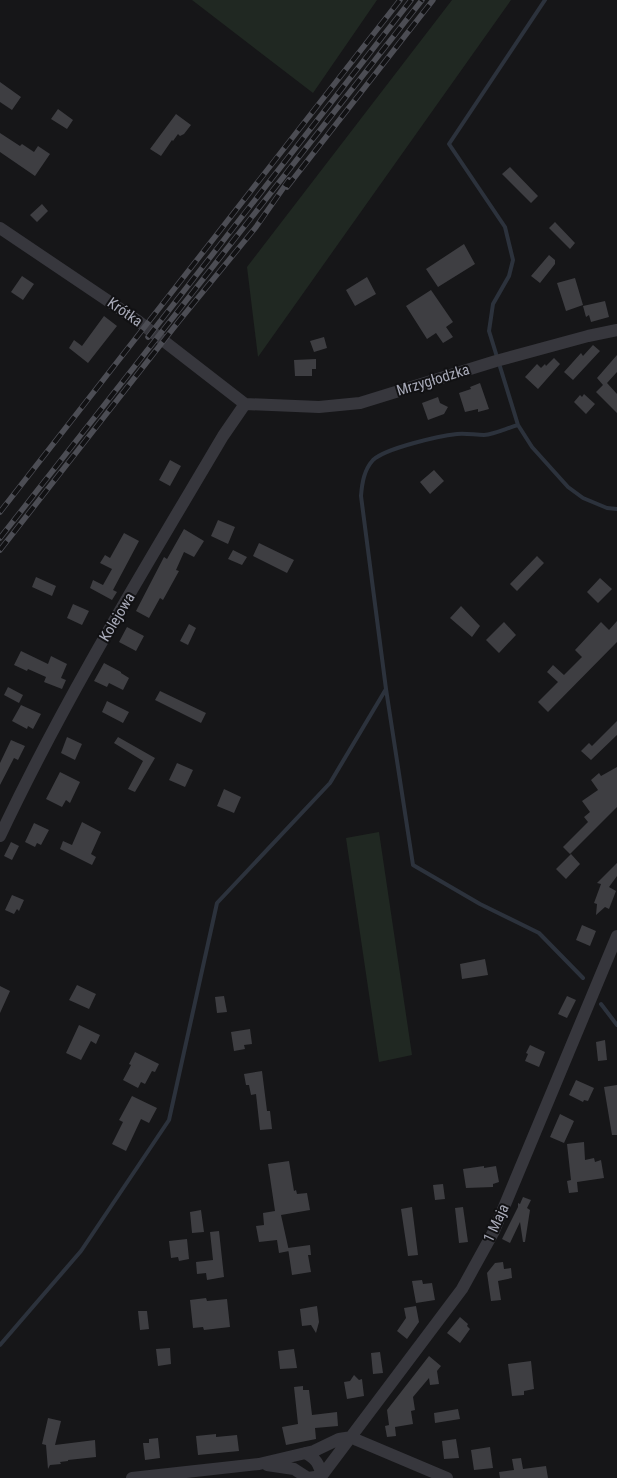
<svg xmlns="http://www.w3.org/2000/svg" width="617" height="1478" font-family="'Roboto Condensed',sans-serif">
<rect width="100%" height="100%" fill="#161618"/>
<path fill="#202822" d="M192 0H377L313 93Z
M452 0H511L258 357 247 267Z
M379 832 412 1055 379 1062 346 838Z"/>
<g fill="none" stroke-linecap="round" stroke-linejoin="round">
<path stroke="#2c323c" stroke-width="4" d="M545 0 449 144 505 227 513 260 509 276 493 304 489 331 518 425 532 447 568 487 583 498 607 508 617 509
M518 425C507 428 495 434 484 435 475 435 466 433 457 434 439 436 386 448 373 460 364 470 362 483 361 496L386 689 413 865 480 904 539 933 583 978
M601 1004 617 1025
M0 1345 81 1251 169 1120 217 903 330 783 386 689"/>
</g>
<path fill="#3e3e42" d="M0 82 21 97 12 110 0 102Z
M58 109 73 120 67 129 51 119Z
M176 114 191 125 184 134 180 136 178 134 173 141 172 140 161 156 150 149Z
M0 133 20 146 22 144 34 152 38 146 50 154 35 176 0 152Z
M510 167 538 196 531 203 502 174Z
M42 204 48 211 37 222 30 215Z
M555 222 575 243 570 249 549 228Z
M464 244 475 264 438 287 426 269Z
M549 255 555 260V264L540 283 531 276Z
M22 276 34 284 23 300 11 292Z
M367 277 376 294 355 306 346 290Z
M575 278 583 305 566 311 557 283Z
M431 290 453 322 446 327 453 337 443 343 436 333 427 339 406 306Z
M605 301 609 317 591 322 589 315 586 317 583 306Z
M104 316 117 326 88 363 69 348 74 340 82 346Z
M324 337 327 348 314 352 310 341Z
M593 345 600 351 573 380 564 372 581 353 583 356Z
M617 355V372L607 383 617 394V413L596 392 603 385 597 378Z
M554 358 560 364 538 389 525 377 537 364 541 368 545 364 546 366Z
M316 359V369H312V376H295L294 360Z
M480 383 489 409 478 412V409L465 412 459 393 471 389 470 387Z
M584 394 595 404 586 414 574 402 580 395 582 397Z
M438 397 440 403 448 407 444 414 428 420 422 403Z
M170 460 181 466 170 486 159 480Z
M434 470 444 481 430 494 420 482Z
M218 520 235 527 228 544 211 536Z
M184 529 204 541 194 557 184 552 176 570 179 571 163 600 160 598 149 618 136 611 164 557 167 559Z
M124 533 139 541 113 590 117 592 112 600 90 588 93 580 103 585 112 569 100 563 105 555 110 558Z
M259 543 294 560 287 573 253 556Z
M233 550 247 557 242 565 228 559Z
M537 556 544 563 517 591 510 584Z
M36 577 56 586 52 596 32 587Z
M600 578 612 589 598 603 587 592Z
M73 604 89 611 82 625 67 618Z
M461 606 480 626 472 637 450 618Z
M617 621V642L548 712 538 702 558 682 547 672 553 665 564 675 582 657 575 650 601 622 609 630Z
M504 622 516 635 499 653 486 640Z
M189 624 196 628 188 645 180 641Z
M127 627 144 636 136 651 119 642Z
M21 651 48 664 51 656 67 664 61 678 66 680 62 689 44 682 46 677 28 669 27 671 14 665Z
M104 663 121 672V673L129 678 123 690 109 683 107 687 94 681Z
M8 687 23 695 19 703 4 695Z
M160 691 206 713 201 723 155 700Z
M107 701 129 712 123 723 102 712Z
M21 705 41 714 33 729 28 726 27 729 12 721Z
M617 721V735L591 760 581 751 589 743 592 746Z
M67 737 82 744 75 760 61 753Z
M118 737 155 758 135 792 128 789 143 761 114 743Z
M11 740 25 746 18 760 14 758 0 785V763Z
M177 763 193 770 185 787 169 780Z
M617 767V807L570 854 563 847 588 822 584 817 590 812 582 801 598 790 591 780 599 773 601 776Z
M60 772 80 782 70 803 66 800 62 807 46 799Z
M224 789 241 797 234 813 217 806Z
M82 822 101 832 91 854 96 857 92 865 60 849 63 841 72 845Z
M34 823 49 830 41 845 37 843 35 847 25 842Z
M11 842 19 846 12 860 4 856Z
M571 854 580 864 566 879 556 869Z
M617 863V876L609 887 616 891 609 909 605 907 596 915 597 904 594 903 601 884 597 883Z
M12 895 24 900 19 911 17 909 14 914 5 910Z
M582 925 596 931 590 946 576 940Z
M485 959 488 975 462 979 460 964Z
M77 985 96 994 89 1009 69 1000Z
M0 986 10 991 0 1013Z
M224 996 227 1012 217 1013 215 997Z
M567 996 576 1000 567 1018 558 1014Z
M79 1025 100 1035 96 1044 91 1041 81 1060 66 1053Z
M250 1029 252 1044 244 1045 245 1049 234 1051 231 1032Z
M605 1040 607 1060 598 1061 596 1042Z
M530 1045 545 1052 539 1067 525 1061 528 1054 526 1053Z
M135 1052 159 1064 155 1072 152 1071 145 1084 141 1082 138 1088 123 1080 131 1065 129 1064Z
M262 1071 267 1111H270L272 1129 260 1130 256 1094 251 1095 249 1085H246L244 1074Z
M576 1080 594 1088 588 1101 584 1100 583 1102 569 1095Z
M617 1085V1135H612L604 1087Z
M132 1096 157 1108 149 1123 141 1119 126 1151 112 1144 123 1122 119 1120Z
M560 1114 574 1121 564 1143 550 1137Z
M584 1142 585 1160 594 1158 595 1162 601 1160 604 1178 577 1182 578 1192 569 1193 567 1181 571 1180 567 1144Z
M289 1161 294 1191 296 1190 297 1194 307 1193 310 1210 281 1215 289 1251 279 1253 277 1240 259 1242 256 1226 264 1225 263 1213 275 1211 268 1164Z
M484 1166V1168L496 1166 499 1182 493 1184V1187L466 1188 463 1169Z
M443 1184 445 1199 435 1200 433 1185Z
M523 1197 531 1200 527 1208 530 1210 525 1242H523L520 1222 510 1243 502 1239 518 1207V1203L520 1204Z
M412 1207 418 1255 408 1256 401 1209Z
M463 1207 468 1242 459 1243 455 1208Z
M201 1210 204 1232 192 1233 190 1212Z
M219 1231 224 1277 207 1280 206 1273 197 1274 196 1262 213 1260 210 1232Z
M187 1239 189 1259 179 1261 178 1257 171 1258 169 1241Z
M310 1245 311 1255H308L311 1272 292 1275 288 1248Z
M503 1262 504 1269 511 1268 512 1278 498 1281 501 1300 491 1301 487 1273 495 1263Z
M422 1280 423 1284 432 1283 435 1300 416 1303 412 1281Z
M206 1298 207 1301 227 1299 230 1327 204 1330 203 1327 193 1328 190 1300Z
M317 1306 319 1322 316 1333 311 1325 302 1326 300 1309Z
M416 1306 419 1322 407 1339 397 1331 406 1318 404 1308Z
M138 1311H147L149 1329 140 1330Z
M460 1317 468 1324 467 1326 470 1329 460 1343 447 1333Z
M170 1348 171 1364 158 1366 156 1349Z
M294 1349 297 1368 280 1369 278 1351Z
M380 1352 383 1373 373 1374 371 1353Z
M429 1356 441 1366 437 1371 439 1384 430 1385 429 1378 413 1397 415 1410 411 1411 413 1424 395 1427 396 1436 387 1437 385 1426 389 1425 387 1410Z
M531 1361 534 1389 524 1391V1395L512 1396 508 1364Z
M354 1375 359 1380 362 1379 364 1396 347 1399 344 1382 350 1381Z
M303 1386V1390H309L312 1415 337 1412 338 1426 315 1428 316 1439 286 1445 282 1427 298 1424 294 1387Z
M458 1409 460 1419 435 1423 434 1413Z
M48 1418 61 1421 55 1445 95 1440 96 1457 68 1460V1461L60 1462 61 1464 50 1465 48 1469 46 1445 42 1444Z
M216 1434V1437L237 1435 239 1451 198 1455 196 1436Z
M158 1438 160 1458 145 1460 143 1443H149V1439Z
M456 1439 459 1458 444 1459 442 1441Z
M490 1447 493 1468 474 1470 471 1450Z
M521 1458 523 1469 546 1466 548 1478H500L499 1472 514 1470 512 1459Z"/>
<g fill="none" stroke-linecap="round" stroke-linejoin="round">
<path stroke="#37373d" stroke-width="12" d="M0 228 138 321 245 404
M245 404 319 407 360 403 496 361 588 336 617 330
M0 836C65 698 145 568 223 436L245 404
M305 1453C316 1458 319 1464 322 1476
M267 1465 294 1469 308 1478 322 1476
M132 1478 259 1464 314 1451 339 1439 352 1437 357 1440 447 1478
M320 1478 462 1289 494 1231 617 936"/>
<g stroke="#4c4d54" stroke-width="5.5">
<path id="rail" d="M287 187 433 0
M148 337 411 0
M0 512 400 0
M0 538 422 0
M0 550 179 321 256 227 289 180"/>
</g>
<use href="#rail" stroke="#111113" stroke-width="4" stroke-dasharray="11" stroke-linecap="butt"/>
</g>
<g text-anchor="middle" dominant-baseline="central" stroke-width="4" stroke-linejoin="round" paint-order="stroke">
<g font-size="15" fill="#a8aab8" stroke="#111113">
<text transform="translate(125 312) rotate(35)">Krótka</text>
<text transform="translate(433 380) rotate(-17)">Mrzygłodzka</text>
<text transform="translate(117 617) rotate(-59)">Kolejowa</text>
<text transform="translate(496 1223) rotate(-65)">1 Maja</text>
</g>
</g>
</svg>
